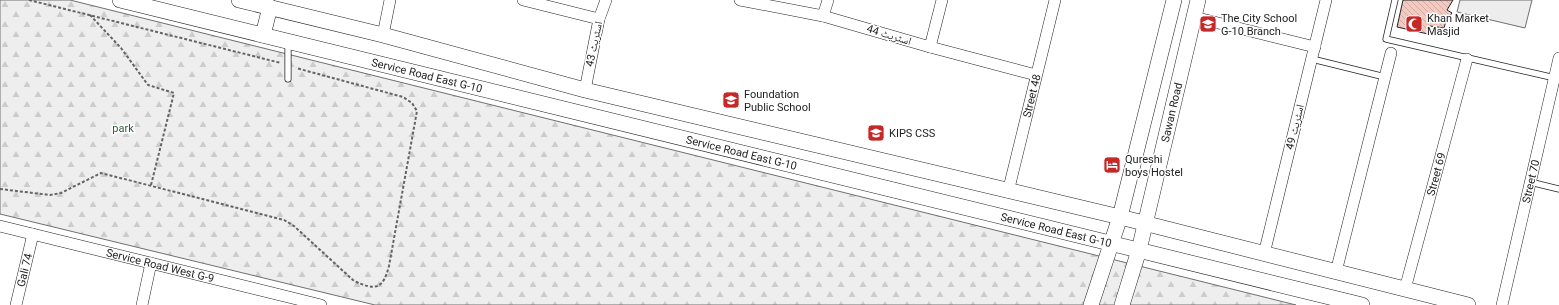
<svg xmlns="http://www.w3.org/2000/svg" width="1559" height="305" font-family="Roboto,'Noto Naskh Arabic',sans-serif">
<defs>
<pattern id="forest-firs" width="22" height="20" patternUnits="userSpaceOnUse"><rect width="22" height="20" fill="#eee"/><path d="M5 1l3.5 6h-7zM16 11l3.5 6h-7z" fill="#ccc"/></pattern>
<pattern id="building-back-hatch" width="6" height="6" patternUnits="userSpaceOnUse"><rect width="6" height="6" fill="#f3c9c0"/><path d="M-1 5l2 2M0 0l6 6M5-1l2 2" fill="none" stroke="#d0aca5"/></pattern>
</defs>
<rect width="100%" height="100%" fill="#fff"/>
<path fill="url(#forest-firs)" stroke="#6f6f6f" d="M0 0H70L1296 305H375L0 214Z"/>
<path fill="#ededed" stroke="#6f6f6f" d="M1460 0H1532L1525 28 1457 12Z"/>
<path fill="url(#building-back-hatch)" stroke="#222" d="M1403 0H1453L1447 10 1452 13 1449 17H1447L1444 28 1430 26 1428 34 1397 27Z"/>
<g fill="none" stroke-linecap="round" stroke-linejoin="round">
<g stroke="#222" stroke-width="7">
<path id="service" d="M1395 0 1386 39 1555 78
M288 42V79
M1312 59 1385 77
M1530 182 1559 189"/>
</g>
<g stroke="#222" stroke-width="12">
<g id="minor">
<path d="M523 0 599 19"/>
<path d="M740 0 823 16 930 47 1036 75"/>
<path d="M823 16 828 0"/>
<path d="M1194 17 1315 47"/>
<path d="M383 35 390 0"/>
<path d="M930 47 942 0"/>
<path d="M585 90 599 19 606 0"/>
<path id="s1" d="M1008 192 1055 0"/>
<path id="s2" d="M0 226 321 305"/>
<path d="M1264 254 1326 0"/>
<path d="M1336 272 1391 53"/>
<path id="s3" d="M1405 289 1467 59"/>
<path id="s4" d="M16 305 33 234"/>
<path d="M142 305 151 263"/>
<path id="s5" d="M1502 305 1559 58"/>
</g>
</g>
<g stroke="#222" stroke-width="16">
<g id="secondary">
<path id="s6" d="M120 0 1362 305"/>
<path d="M239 0 383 35 585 90 1120 217 1468 305"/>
<path d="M263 35 270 7"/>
<path d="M1091 305 1120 217 1174 0"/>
<path id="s7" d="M1122 305 1139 250 1198 0"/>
</g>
</g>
<path stroke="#646464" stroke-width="2" stroke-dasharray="3 2" stroke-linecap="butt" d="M29 0 281 63
M90 15 121 48 148 85 174 93 151 185
M0 189 50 195 61 193 101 173 284 220 294 226 354 281C376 291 383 289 389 266L417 111 412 103 403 97 296 68"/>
<use href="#service" stroke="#fff" stroke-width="5.5"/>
<use href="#minor" stroke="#fff" stroke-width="11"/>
<use href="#secondary" stroke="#fff" stroke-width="15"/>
</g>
<defs>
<g id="school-square" transform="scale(0.9)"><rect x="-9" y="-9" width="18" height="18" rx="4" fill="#c62828" stroke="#fff"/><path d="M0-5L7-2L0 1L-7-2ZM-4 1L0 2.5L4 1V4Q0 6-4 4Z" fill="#fff"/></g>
<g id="mosque-square" transform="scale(0.9)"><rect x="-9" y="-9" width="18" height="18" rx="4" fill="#c62828" stroke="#fff"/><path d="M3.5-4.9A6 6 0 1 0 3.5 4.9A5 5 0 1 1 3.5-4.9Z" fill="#fff"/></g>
<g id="hotel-square" transform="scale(0.9)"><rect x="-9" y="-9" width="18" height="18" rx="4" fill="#c62828" stroke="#fff"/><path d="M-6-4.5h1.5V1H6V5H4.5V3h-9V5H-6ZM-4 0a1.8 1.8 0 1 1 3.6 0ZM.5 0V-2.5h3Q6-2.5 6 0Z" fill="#fff"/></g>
</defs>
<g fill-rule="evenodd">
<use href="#school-square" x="1208" y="24"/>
<use href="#mosque-square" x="1414" y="24"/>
<use href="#school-square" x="731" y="100"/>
<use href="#school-square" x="876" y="133"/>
<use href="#hotel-square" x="1112" y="165"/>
</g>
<g text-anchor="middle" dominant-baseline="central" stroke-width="3" stroke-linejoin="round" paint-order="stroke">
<g font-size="11" fill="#222" stroke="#fff" text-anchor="start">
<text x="1221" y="18">The City School<tspan x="1221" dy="13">G-10 Branch</tspan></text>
<text x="1427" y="18">Khan Market<tspan x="1427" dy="13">Masjid</tspan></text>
<text x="744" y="94">Foundation<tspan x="744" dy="13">Public School</tspan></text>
<text x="889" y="133">KIPS CSS</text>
<text x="1125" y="159">Qureshi<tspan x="1125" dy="13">boys Hostel</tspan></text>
</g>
<g font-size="11" fill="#222" stroke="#fff">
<text transform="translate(889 35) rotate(17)">اسٹریٹ 44</text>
<text transform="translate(594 44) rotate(-78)">اسٹریٹ 43</text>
<text stroke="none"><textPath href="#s6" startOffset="316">Service Road East G-10</textPath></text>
<text stroke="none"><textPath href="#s1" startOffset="99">Street 48</textPath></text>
<text stroke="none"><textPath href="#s7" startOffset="199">Sawan Road</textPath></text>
<text transform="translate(1295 127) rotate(-76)">اسٹریٹ 49</text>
<text stroke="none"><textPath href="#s6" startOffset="640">Service Road East G-10</textPath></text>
<text stroke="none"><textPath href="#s3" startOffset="119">Street 69</textPath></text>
<text stroke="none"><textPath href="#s5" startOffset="127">Street 70</textPath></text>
<text stroke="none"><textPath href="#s6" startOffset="964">Service Road East G-10</textPath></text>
<text stroke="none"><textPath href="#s2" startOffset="165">Service Road West G-9</textPath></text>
<text stroke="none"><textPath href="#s4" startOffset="36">Gali 74</textPath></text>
</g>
<g font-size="11" fill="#2f5e38" stroke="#fff">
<text x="123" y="128">park</text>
</g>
</g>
</svg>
